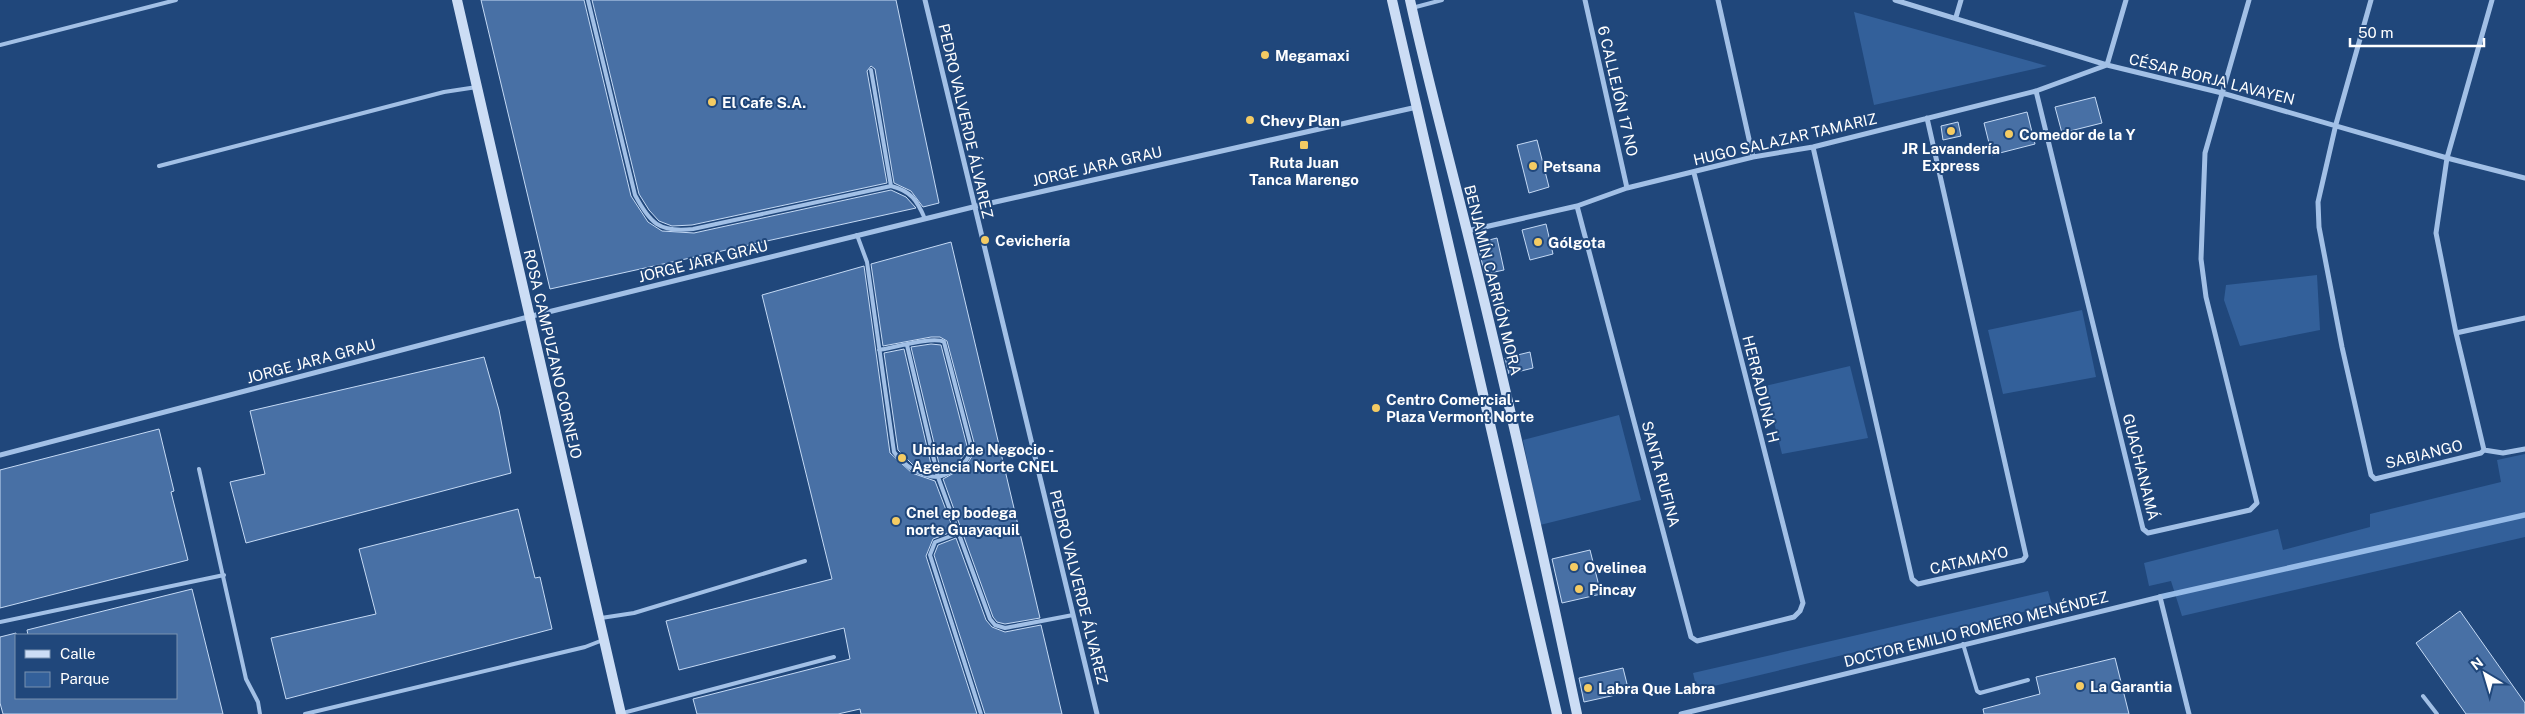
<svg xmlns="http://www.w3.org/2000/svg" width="2525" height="714" font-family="'Public Sans',sans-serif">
<rect width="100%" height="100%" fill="#20477b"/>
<path fill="#33609a" d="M1854 12 2047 66 1874 105Z
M2317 275 2320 330 2240 346 2224 300 2226 285Z
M2082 310 2096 377 2003 394 1988 330Z
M1850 366 1868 438 1782 454 1765 386Z
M1619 415 1641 500 1540 525 1523 440Z
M2525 454V537L2182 616 2171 581 2149 586 2144 563 2278 529 2283 550 2370 527V514L2501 482 2497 460Z
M2048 591 2052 605 1697 690 1693 673Z"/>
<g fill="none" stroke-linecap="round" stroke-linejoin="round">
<path stroke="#96bbe8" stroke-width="5.5" d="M2160 597 2525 515"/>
</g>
<path fill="#4870a5" stroke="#c5daf5" d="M481 0H584L631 196 648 222 662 231 694 233 891 190 906 197 916 208 550 289Z
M592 0H896L939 203 923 207 911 191 894 183 875 69 871 66 867 71 887 183 692 225 672 226 659 221 649 210 639 194Z
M2095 97 2102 123 2062 133 2055 107Z
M2027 112 2035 144 1992 155 1984 123Z
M1958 122 1961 136 1943 140 1941 126Z
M1537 140 1549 187 1529 193 1517 145Z
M1546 224 1553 254 1530 260 1522 230Z
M1497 238 1504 270 1485 274 1477 243Z
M951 242 1040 618 1005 624 997 622 993 617 943 479 965 467 976 450 947 341 940 337H931L883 346 871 264Z
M864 266 890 453 912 473 935 481 954 531 933 539 926 556 977 714H861L860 709 838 714H697L693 699 850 659 844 628 679 670 666 621 832 579 762 295Z
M931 344 941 345 968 450 956 465 941 472 911 347Z
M904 349 933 473 915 467 898 450 884 353Z
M1530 352 1533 368 1509 374 1505 358Z
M484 357 499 410 511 473 246 543 230 482 265 474 250 411Z
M159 429 174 491 171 492 188 560 0 608V470Z
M518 509 535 578 540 577 552 629 286 699 271 638 376 614 359 549Z
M956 538 986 620 992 627 1005 632 1041 625 1062 714H985L934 555 938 545Z
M1590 550 1601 594 1562 603 1552 559Z
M192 589 223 714H3L0 703V637L16 633V698H176V635H28L27 630Z
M2460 611 2525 703V714H2466L2416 643Z
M2115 658 2129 714H1984L1983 709 2040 694 2036 677Z
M1623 668 1629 692 1584 702 1579 678Z"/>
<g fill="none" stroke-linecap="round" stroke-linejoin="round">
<path stroke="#a2c0e6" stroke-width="4" d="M588 0 635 195C650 223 659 233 693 229L891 186C911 191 917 200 925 219
M1412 8 1442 0
M0 45 176 0
M871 70 891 186
M159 166 444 92 477 87
M857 235 867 262 894 452C904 466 921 477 938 477L990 619 995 625 1005 628 1073 615
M879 350C893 348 933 336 944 342L972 450C965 466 955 472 938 477L907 345
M199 469 246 679 258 702 260 714
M959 533 935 542 930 555 981 714
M601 618 634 613 805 561
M0 622 224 575
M1963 644 1977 691 1980 693 2028 680
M2423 696 2437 714
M623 713 834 657
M305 714 585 647 603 640"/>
<path stroke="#a2c0e6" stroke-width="5" d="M925 0 1097 714
M1585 0 1627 188
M1718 0 1753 157
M1895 0 2107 65 2222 93 2447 158 2525 178
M2371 0 2336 124 2318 202 2319 227 2342 347 2371 475 2375 479 2481 453 2484 450
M1956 17 1961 0
M2036 91 2143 529 2148 533 2250 510 2257 503 2206 297 2201 259 2205 153 2249 0
M1813 147 1912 579 1918 584 2023 560 2026 556 1927 118
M1577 206 1691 637 1697 641 1794 617 1800 611 1803 603 1694 173
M1467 231 1577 206 1627 188 1753 157 1813 147 2036 91 2107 65 2126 0
M2456 333 2525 318
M2484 450 2456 333 2436 233 2447 158 2492 0
M2484 450 2503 453 2525 449
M0 455 528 317 973 207 1417 107
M1681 714 2160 597 2189 714"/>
<path stroke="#ccddf5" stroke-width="10" d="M457 0 621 714
M1392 0 1557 714
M1410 0C1427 78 1448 154 1467 231 1507 391 1543 553 1577 714"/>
</g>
<g fill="#f4cb63" stroke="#20477b" stroke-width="2">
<circle cx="1265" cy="55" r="5"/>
<circle cx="712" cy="102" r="5"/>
<circle cx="1250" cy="120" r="5"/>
<circle cx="1951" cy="131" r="5"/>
<circle cx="2009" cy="134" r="5"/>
<rect x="1299" y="140" width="10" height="10" rx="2.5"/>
<circle cx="1533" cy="166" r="5"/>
<circle cx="985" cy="240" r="5"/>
<circle cx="1538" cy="242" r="5"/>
<circle cx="1376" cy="408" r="5"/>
<circle cx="902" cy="458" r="5"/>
<circle cx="896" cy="521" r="5"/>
<circle cx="1574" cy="567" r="5"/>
<circle cx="1579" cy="589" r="5"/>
<circle cx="2080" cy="686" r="5"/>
<circle cx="1588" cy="688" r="5"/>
</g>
<g text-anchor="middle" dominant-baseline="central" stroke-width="4" stroke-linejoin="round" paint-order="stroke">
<g font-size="15" font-weight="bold" fill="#fff" stroke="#20477b" text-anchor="start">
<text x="1275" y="55">Megamaxi</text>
<text x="722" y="102">El Cafe S.A.</text>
<text x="1260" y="120">Chevy Plan</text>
<text x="2019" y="134">Comedor de la Y</text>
<text x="1951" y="148" text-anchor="middle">JR Lavandería<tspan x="1951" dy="17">Express</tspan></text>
<text x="1304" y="162" text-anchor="middle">Ruta Juan<tspan x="1304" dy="17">Tanca Marengo</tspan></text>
<text x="1543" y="166">Petsana</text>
<text x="995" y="240">Cevichería</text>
<text x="1548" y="242">Gólgota</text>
<text x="1386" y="399">Centro Comercial -<tspan x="1386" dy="17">Plaza Vermont Norte</tspan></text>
<text x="912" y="449">Unidad de Negocio -<tspan x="912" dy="17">Agencia Norte CNEL</tspan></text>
<text x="906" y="512">Cnel ep bodega<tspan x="906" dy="17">norte Guayaquil</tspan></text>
<text x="1584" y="567">Ovelinea</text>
<text x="1589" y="589">Pincay</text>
<text x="2090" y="686">La Garantia</text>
<text x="1598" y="688">Labra Que Labra</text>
</g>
<g font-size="15" fill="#fff" stroke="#20477b">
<text transform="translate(2212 79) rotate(14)">CÉSAR BORJA LAVAYEN</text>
<text transform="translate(1618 91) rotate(77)">6 CALLEJÓN 17 NO</text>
<text transform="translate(966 121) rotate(77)">PEDRO VALVERDE ÁLVAREZ</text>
<text transform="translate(1785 139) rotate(-13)">HUGO SALAZAR TAMARIZ</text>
<text transform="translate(1097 166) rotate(-13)">JORGE JARA GRAU</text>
<text transform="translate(703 261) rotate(-14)">JORGE JARA GRAU</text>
<text transform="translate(1493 280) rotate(76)">BENJAMÍN CARRIÓN MORA</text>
<text transform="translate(553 354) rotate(77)">ROSA CAMPUZANO CORNEJO</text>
<text transform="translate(311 361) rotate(-15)">JORGE JARA GRAU</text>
<text transform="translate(1761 389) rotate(76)">HERRADUNA H</text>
<text transform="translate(2424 454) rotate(-14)">SABIANGO</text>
<text transform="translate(2141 467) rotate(76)">GUACHANAMÁ</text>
<text transform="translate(1661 474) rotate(75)">SANTA RUFINA</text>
<text transform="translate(1969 560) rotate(-13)">CATAMAYO</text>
<text transform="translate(1079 587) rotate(76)">PEDRO VALVERDE ÁLVAREZ</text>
<text transform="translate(1976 629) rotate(-14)">DOCTOR EMILIO ROMERO MENÉNDEZ</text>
</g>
</g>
<rect x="15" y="634" width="162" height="65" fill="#20477b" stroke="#7991b0"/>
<rect x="25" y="650" width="25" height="8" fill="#ccddf5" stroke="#7991b0"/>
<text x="60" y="659" font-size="15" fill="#ffffff">Calle</text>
<rect x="25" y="672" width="25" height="15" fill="#33609a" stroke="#7991b0"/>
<text x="60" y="684" font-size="15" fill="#ffffff">Parque</text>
<g transform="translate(2485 674) rotate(322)" stroke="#20477b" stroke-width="4" paint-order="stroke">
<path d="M0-4L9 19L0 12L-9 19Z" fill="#ffffff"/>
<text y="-8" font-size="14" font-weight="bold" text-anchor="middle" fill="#ffffff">N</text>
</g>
<path d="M2350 38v8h134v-8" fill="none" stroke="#ffffff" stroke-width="2.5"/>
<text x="2358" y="38" font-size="15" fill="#ffffff" stroke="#20477b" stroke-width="4" paint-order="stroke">50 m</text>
</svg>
